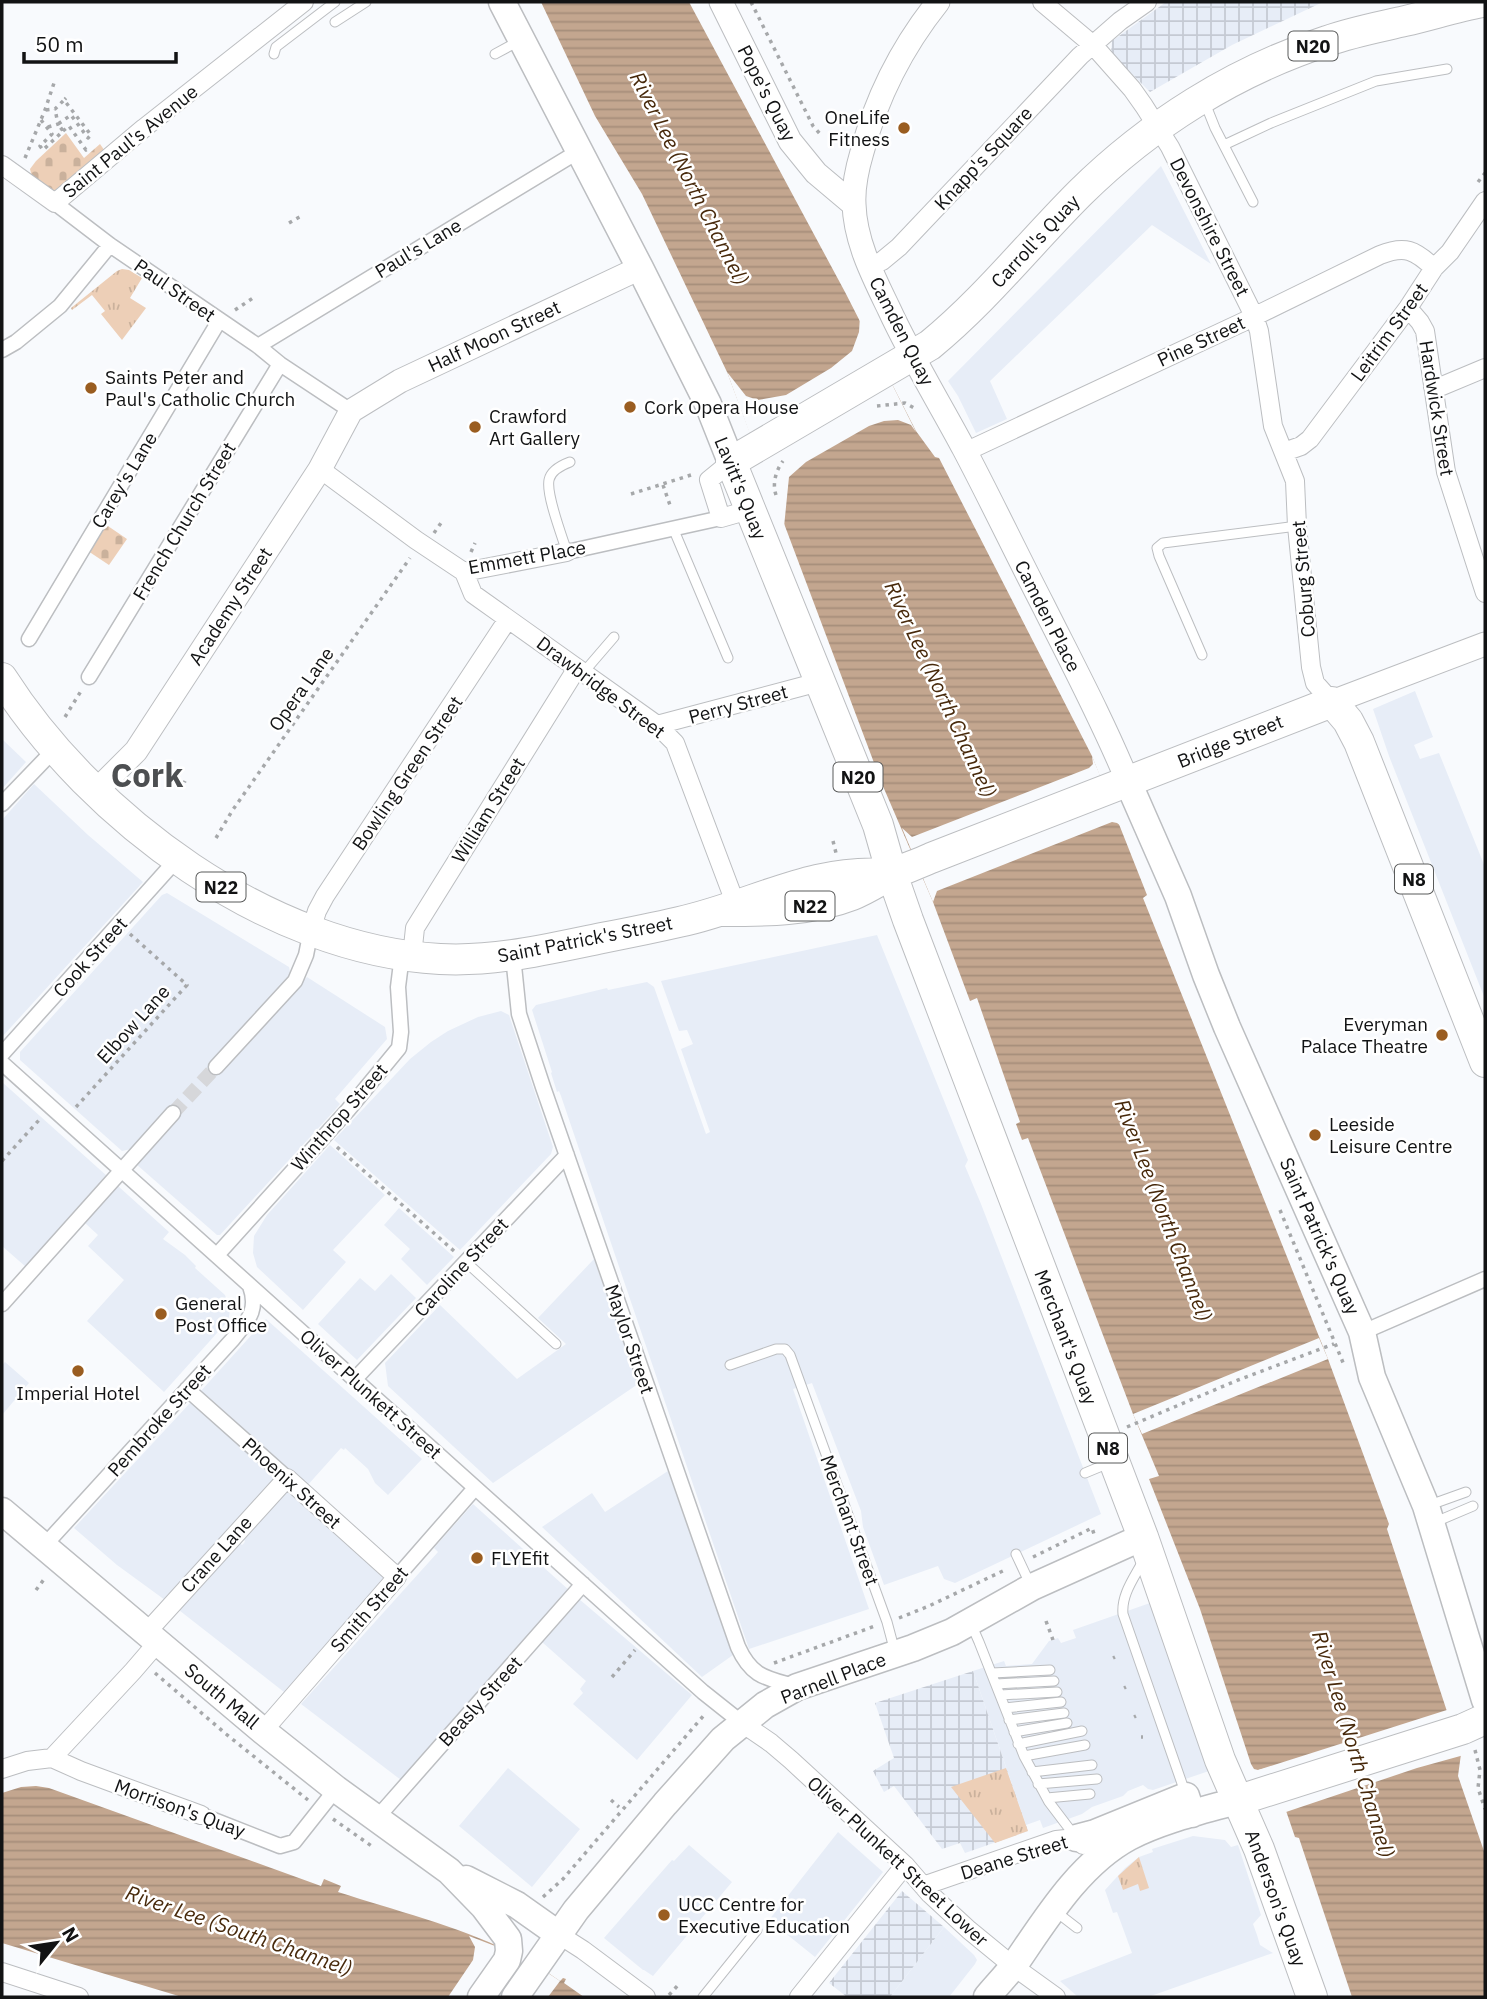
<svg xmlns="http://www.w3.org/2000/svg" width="1487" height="1999" font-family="'IBM Plex Sans',sans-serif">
<defs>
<pattern id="industrial-grid" width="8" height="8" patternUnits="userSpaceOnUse" patternTransform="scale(1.75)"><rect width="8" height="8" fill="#e7edf7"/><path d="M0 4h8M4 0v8" fill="none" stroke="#c5cad3"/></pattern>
<pattern id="grass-tufts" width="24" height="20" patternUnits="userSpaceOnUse" patternTransform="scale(1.75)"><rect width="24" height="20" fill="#edcfb7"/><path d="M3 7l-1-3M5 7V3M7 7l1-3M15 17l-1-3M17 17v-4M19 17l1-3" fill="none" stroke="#cab19c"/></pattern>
<pattern id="cemetery-stones" width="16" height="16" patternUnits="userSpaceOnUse" patternTransform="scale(1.75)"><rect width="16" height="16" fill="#edcfb7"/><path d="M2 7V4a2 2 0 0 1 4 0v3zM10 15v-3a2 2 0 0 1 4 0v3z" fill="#cab19c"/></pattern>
<pattern id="water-rules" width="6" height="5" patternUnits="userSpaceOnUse" patternTransform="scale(1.75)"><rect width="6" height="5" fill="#c3a68f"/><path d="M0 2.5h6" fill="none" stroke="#a68e7a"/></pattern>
</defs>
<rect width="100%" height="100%" fill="#f8fafd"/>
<path fill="#e7edf7" d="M1161 166 1211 264 1152 225 990 381 1007 419 976 433 958 396 948 381Z
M1415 691 1433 737 1414 745 1420 759 1439 753 1485 867V999L1389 756 1373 709Z
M2 739 26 762 2 789Z
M34 784 88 835 143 882 2 1037V820Z
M167 893 289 967 291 976 222 1070 307 977 385 1027 387 1039 335 1099 340 1104 335 1110 220 1235H217L136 1164 178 1117 131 1149 122 1151 20 1060V1052L162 895Z
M877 935 968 1160 965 1166 981 1204 1101 1514 955 1583 944 1579 938 1566 884 1585 863 1527 861 1511 812 1383 793 1389 869 1609 749 1649 561 1096 559 1091 557 1092 551 1073 552 1072 532 1010 536 1005 607 988 608 990 647 982 654 987 706 1134 710 1132 681 1049 693 1044 687 1030 679 1031 661 981Z
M501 1011 509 1015 553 1147 551 1154 460 1250 334 1140 410 1059 431 1042 448 1031 478 1017Z
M2 1082 107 1176 26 1267 2 1246Z
M330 1145 385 1195 333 1250 346 1262 303 1310 257 1267 253 1253 254 1236 267 1215Z
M118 1186 169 1232 163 1239 185 1255 196 1266 195 1268 225 1295 230 1309 229 1317 226 1323 164 1392 87 1321 124 1280 88 1246 98 1235 85 1223Z
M399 1208 454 1257 427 1285 401 1259 410 1249 384 1225Z
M594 1259 638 1384 493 1483 388 1386 385 1363 440 1305 517 1379 566 1344 538 1318Z
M391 1274 416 1298 357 1360 318 1324 360 1278 375 1291Z
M266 1319 422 1459 388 1495 375 1483 368 1469 345 1448 344 1450 341 1448 306 1487 200 1392Z
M5 1362 29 1383 2 1415V1365Z
M191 1402 277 1480 165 1600 117 1565 74 1528Z
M668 1471 733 1655 702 1677 542 1527 592 1493 605 1512Z
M288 1491 385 1578 284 1692 175 1607 236 1540 242 1545 244 1543 245 1541 243 1539Z
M473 1504 570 1591 401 1780 301 1704 438 1552 434 1548Z
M579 1599 692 1695 637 1760 573 1704 583 1693 580 1689 586 1681 542 1642Z
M1150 1603 1209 1771 1153 1790 1148 1789 1143 1785 1128 1791 1123 1796 1092 1807 1082 1814 1043 1828 1040 1820 1026 1825 973 1671 1004 1661 1006 1666 1032 1664 1049 1641 1058 1638 1061 1643 1076 1638 1073 1630Z
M508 1768 580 1829 532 1887 459 1826Z
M838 1832 883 1872 815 1957 769 1920Z
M1193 1836 1225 1840 1231 1847 1238 1845 1261 1915 1253 1924 1257 1935 1260 1945 1273 1953 1148 1997H1078L1060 1981 1132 1953 1117 1912 1113 1913 1105 1890 1125 1868 1139 1857 1153 1852 1152 1849Z
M689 1845 732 1882 653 1976 644 1970H643L604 1938 672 1860 674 1861Z
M944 1927 974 1955 977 1960 975 1964 949 1997H890Z"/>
<path fill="url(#industrial-grid)" d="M1166 2H1323L1232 45 1150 92 1111 53 1112 41Z
M973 1671 1028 1831 965 1853 960 1843 942 1849 894 1786 884 1792 873 1771 894 1758 875 1703Z
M902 1891 944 1927 890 1997H847L829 1983Z"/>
<path fill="url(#grass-tufts)" d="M122 269 129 270 142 278 130 298 146 308 122 340 101 314 105 311 92 295 72 310 71 308 117 271Z
M1006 1768 1028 1831 995 1843 951 1787Z
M1139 1857 1149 1888 1140 1891 1138 1884 1123 1890 1118 1876Z"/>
<path fill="url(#cemetery-stones)" d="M66 133 84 158 100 144 107 154 58 195 32 177 30 169 36 161Z
M105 524 127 539 109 565 88 551Z"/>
<path fill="url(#water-rules)" d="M541 2H689L845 292 916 431 935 457 939 458 1092 756 1147 895 1143 898 1328 1359 1389 1524 1387 1529 1461 1754 1458 1776 1485 1854V1997H1352L1299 1838 1295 1837 1271 1767 1258 1770 1254 1769 1251 1764 1200 1609 1149 1479 1159 1476 1133 1414 1028 1138 1022 1140 1016 1124 1020 1122 977 998 970 1001 933 902 882 784 727 372 642 194 595 116Z
M36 1786 49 1788 321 1886 324 1879 341 1886 338 1892C412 1916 496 1935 560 1981L563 1978 566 1979 564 1983 584 1997H182L2 1943V1793L21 1787Z"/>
<path fill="#f8fafd" d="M855 304 886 372 916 432 911 425 898 420 884 421 869 426 806 462 789 477 784 527 727 372 746 396 758 400 786 395 831 368 852 351 859 332 860 316Z
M1092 756 1121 826 1117 823 1112 822 937 891 933 902 902 828 912 837 1089 768 1093 764Z
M1319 1338 1328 1359 1142 1434 1133 1414Z
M1450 1709 1464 1755 1417 1768 1283 1813 1269 1771 1259 1774 1258 1770Z
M469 1936 524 1957 560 1981 548 1997H448L473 1960 475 1947Z"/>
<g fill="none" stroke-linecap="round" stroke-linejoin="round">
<path stroke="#d6d7da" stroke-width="14" stroke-dasharray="14 7" stroke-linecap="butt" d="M173 1113 216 1067"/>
<g stroke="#bcbec1" stroke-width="11">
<path id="service" d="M335 22 366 2
M274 54 276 47 335 2
M495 54 519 41
M1205 103 1215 128 1253 202
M1224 145 1271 123 1376 81 1447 69
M673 528 728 658
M567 552C562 536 546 495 549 480 551 470 562 465 570 462
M1202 655 1159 556 1157 548 1163 543 1297 526
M583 673 614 637
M466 1262 556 1344
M730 1365 776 1349H785L790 1355 887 1622 895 1652
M1085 1473 1109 1463
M1427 1506 1466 1492
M1433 1523 1473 1506
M1016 1554 1031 1586
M1144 1559C1135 1577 1121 1594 1123 1614L1186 1795
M972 1626 979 1642 1024 1756 1049 1802 1074 1835
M992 1673 1050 1670
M996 1684 1054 1681
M1000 1695 1057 1692
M1005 1708 1061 1702
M1009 1720 1064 1713
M1014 1732 1067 1723
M1018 1744 1082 1731
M1024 1756 1085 1745
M1032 1772 1092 1765
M1038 1784 1097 1779
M1047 1798 1090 1794
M1055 1911 1077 1928
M703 1997 757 1930"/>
</g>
<g stroke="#bcbec1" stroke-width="17">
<path id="pedestrian" d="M55 203 110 245 258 346 280 364 351 411
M258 346 579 151
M2 350 16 342 60 306 110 245
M567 552 721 518
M29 639 219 321
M89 677 280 364
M2 804 55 749
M513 956 519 1014 543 1087 738 1647C752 1678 767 1678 797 1687
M2 1054 178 858
M2 1063 703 1692 742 1723
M216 1067 295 981 306 955 311 930
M217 1255 348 1110 399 1048 401 1032 398 987 402 955
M2 1304 173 1113
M1370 1329 1485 1279
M355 1379 567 1155
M187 1389 287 1478
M44 1546 233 1339C247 1321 259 1311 250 1286
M397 1577 475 1488
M201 1815 280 1846 294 1842 336 1789
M376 1819 583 1584"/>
</g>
<g stroke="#bcbec1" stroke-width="20">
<path id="minor" d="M1042 2 1093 45 1132 89 1144 106 1170 147 1254 316 1259 331 1273 426 1295 481 1297 526 1311 667 1315 683 1332 702
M2 165 55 203 144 128 304 2
M869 266 882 261 899 247 1080 56 1120 21 1147 2
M1408 308 1420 322 1425 331 1446 472 1485 593
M1433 387 1442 386 1485 368
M965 452 1243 322 1380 255C1405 245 1415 250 1434 268
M1284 452 1301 446 1310 439 1408 308 1434 268 1450 252 1485 201
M731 462 709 480 721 518 749 510
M320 469 416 540 464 572 567 552
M464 572 473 594 657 725 675 743 736 905
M657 725 819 682
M311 930 317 911 325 896 508 619
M412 956 415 928 577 668
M147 1632 287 1478 397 1577 263 1731
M742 1723 771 1743 791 1760 905 1865 930 1894 969 1930 1013 1966 1056 1997
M52 1758 133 1671 158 1642
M2 1769 27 1761 52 1758 81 1771 201 1815
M923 1886 1056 1840 1076 1838 1083 1845
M558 1934 583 1950 646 1997
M2 1972 79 1997
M799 1997 905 1865"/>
</g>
<g stroke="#bcbec1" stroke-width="25">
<path id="tertiary" d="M721 2 790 141 816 173 854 205
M938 2C902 47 877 96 862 152 857 169 853 186 854 204 855 241 873 276 889 309 911 357 939 402 964 449 991 500 1016 553 1043 605 1072 663 1103 721 1128 782
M1332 702 1485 644
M96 791 136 751 320 469 351 411 400 381 640 268"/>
</g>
<g stroke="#bcbec1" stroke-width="29">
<path id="secondary" d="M502 2 640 268 708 404 731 462
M1128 782 1178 896 1206 975 1227 1027 1362 1332 1372 1377 1426 1506 1485 1700
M2 1511 263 1731 336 1789 449 1871 484 1907 508 1939 509 1951 507 1960 481 1997
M1076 1838 1095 1833 1186 1796 1192 1814
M466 1879 517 1905 558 1934
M515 1997 576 1910 665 1804 723 1739 765 1705 797 1687 913 1648 952 1632 1032 1587 1143 1537
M987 1997C996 1986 1006 1976 1015 1964 1046 1919 1079 1864 1129 1837 1162 1820 1201 1811 1236 1801"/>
</g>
<g stroke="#bcbec1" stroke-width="32">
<path id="trunk" d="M2 678C92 819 269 950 440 959 495 962 548 949 602 938 628 933 653 928 679 922 753 906 810 868 888 874
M722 911C765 911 811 911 852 895 865 890 877 882 890 875 903 869 918 864 931 858L1332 702 1348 721 1359 742 1485 1062
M1236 1801 1463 1729 1485 1719
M1312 1997 1259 1849 1220 1760 1143 1537 908 920 892 874 878 825 731 462 930 345C985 300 1029 244 1080 193 1149 125 1234 71 1327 41 1352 32 1379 27 1405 21 1431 15 1456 7 1482 2"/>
</g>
<path stroke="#a6a8aa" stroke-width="3.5" stroke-dasharray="3.5 5" stroke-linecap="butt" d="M751 2 813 126 822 136
M46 110 55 109 64 100
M41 120 52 134 40 146 43 150 63 131 58 124 71 115 88 138 91 135 64 100 66 98
M48 127 58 124 55 109
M63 131 69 126 86 150 88 148
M25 158 45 110 54 83
M1478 182 1485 173
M289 223 303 215
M235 310 256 296
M877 406 905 403 916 409
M663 485 671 508
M631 494 691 475
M776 495C772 484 776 470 783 461
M434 533 443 520
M471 552 475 543
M65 717 81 691
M170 775 184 783 185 781
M216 838 232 811 410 558
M833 841 836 853
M76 1107 187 985 130 934
M337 1147 454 1251
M2 1161 40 1119
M1280 1210 1344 1365
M1127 1427 1238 1380 1334 1344
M1033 1557 1092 1528 1094 1534
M36 1590 45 1578
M899 1618 929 1606 1007 1569
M1046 1621 1053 1640
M1113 1658 1115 1657
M774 1663 875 1626
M155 1673 226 1734 308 1800
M612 1677 635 1650
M1124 1688 1126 1687
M1134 1717 1136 1716
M1141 1737H1143
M1475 1750 1480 1770 1478 1788 1485 1809
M611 1800 619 1807
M333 1819 373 1847
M543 1897 563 1879 705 1714
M669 1995 680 1983"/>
<use href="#service" stroke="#fff" stroke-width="9"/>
<use href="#pedestrian" stroke="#fff" stroke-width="14"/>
<use href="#minor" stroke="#fff" stroke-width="18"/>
<use href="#tertiary" stroke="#fff" stroke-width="23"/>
<use href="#secondary" stroke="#fff" stroke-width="26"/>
<use href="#trunk" stroke="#fff" stroke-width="30"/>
</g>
<g fill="#9a5d20" stroke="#fff" stroke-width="2.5">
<circle cx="904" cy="128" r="7"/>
<circle cx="91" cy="388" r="7"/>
<circle cx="630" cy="407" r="7"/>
<circle cx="475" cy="427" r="7"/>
<circle cx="1442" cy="1035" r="7"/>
<circle cx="1315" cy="1135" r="7"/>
<circle cx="161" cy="1314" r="7"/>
<circle cx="78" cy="1371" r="7"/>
<circle cx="477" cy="1558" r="7"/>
<circle cx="664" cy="1915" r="7"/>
</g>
<g text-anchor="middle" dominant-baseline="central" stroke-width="5" stroke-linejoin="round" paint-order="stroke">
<g fill="#fff" stroke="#595a5a" stroke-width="2">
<rect x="1288.5" y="31.5" width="49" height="29" rx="5"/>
<rect x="833.5" y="762.5" width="49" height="29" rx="5"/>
<rect x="1395" y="864.5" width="38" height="29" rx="5"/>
<rect x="196.5" y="872.5" width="49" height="29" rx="5"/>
<rect x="785.5" y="891.5" width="49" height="29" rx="5"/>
<rect x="1089" y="1433.5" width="38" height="29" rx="5"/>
</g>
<g font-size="18" font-weight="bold" fill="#121314">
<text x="1313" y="46">N20</text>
<text x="858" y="777">N20</text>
<text x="1414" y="879">N8</text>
<text x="221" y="887">N22</text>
<text x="810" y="906">N22</text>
<text x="1108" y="1448">N8</text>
</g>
<g font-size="19" fill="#121314" stroke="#fff">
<text transform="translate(767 93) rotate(63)">Pope's Quay</text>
<text transform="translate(130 141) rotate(-39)">Saint Paul's Avenue</text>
<text transform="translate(983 158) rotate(-47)">Knapp's Square</text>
<text transform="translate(1210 227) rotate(63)">Devonshire Street</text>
<text transform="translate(1035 241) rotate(-47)">Carroll's Quay</text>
<text transform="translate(418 248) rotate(-31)">Paul's Lane</text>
<text transform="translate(175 290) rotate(35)">Paul Street</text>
<text transform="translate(902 331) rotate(63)">Camden Quay</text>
<text transform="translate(1389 332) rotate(-54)">Leitrim Street</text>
<text transform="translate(494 336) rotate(-25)">Half Moon Street</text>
<text transform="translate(1201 341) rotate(-25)">Pine Street</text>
<text transform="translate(1437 408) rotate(81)">Hardwick Street</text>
<text transform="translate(124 480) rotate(-59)">Carey's Lane</text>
<text transform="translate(741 488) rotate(68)">Lavitt's Quay</text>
<text transform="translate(184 521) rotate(-59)">French Church Street</text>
<text transform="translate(527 557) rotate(-10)">Emmett Place</text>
<text transform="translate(1303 579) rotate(-95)">Coburg Street</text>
<text transform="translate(230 606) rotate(-57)">Academy Street</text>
<text transform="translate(1048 616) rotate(63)">Camden Place</text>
<text transform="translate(601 687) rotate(37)">Drawbridge Street</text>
<text transform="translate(301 689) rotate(-55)">Opera Lane</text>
<text transform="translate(738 704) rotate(-15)">Perry Street</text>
<text transform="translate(1230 741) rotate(-22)">Bridge Street</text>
<text transform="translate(407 773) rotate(-56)">Bowling Green Street</text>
<text transform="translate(488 810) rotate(-58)">William Street</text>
<text transform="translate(585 939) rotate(-11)">Saint Patrick's Street</text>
<text transform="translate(90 957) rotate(-48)">Cook Street</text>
<text transform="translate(133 1024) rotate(-48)">Elbow Lane</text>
<text transform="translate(339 1117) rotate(-49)">Winthrop Street</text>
<text transform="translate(1320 1236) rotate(66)">Saint Patrick's Quay</text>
<text transform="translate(461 1267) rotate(-47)">Caroline Street</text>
<text transform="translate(1066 1337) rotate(69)">Merchant's Quay</text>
<text transform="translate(630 1339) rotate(71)">Maylor Street</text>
<text transform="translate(371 1394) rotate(42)">Oliver Plunkett Street</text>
<text transform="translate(159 1420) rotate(-48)">Pembroke Street</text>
<text transform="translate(292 1483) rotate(42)">Phoenix Street</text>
<text transform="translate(850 1520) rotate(70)">Merchant Street</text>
<text transform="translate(216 1554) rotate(-48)">Crane Lane</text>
<text transform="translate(369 1609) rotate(-49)">Smith Street</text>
<text transform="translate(833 1678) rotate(-21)">Parnell Place</text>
<text transform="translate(222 1696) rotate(40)">South Mall</text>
<text transform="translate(480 1701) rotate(-48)">Beasly Street</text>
<text transform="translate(180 1808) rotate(20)">Morrison's Quay</text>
<text transform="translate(1014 1857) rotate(-17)">Deane Street</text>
<text transform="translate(898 1861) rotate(43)">Oliver Plunkett Street Lower</text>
<text transform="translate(1276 1898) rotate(70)">Anderson's Quay</text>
</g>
<g font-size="19" fill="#121314" stroke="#fff" text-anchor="start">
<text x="890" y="117" text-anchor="end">OneLife<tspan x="890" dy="22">Fitness</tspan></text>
<text x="105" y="377">Saints Peter and<tspan x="105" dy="22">Paul's Catholic Church</tspan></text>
<text x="644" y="407">Cork Opera House</text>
<text x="489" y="416">Crawford<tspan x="489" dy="22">Art Gallery</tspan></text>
<text x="1428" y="1024" text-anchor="end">Everyman<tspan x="1428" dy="22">Palace Theatre</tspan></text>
<text x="1329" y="1124">Leeside<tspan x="1329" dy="22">Leisure Centre</tspan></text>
<text x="175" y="1303">General<tspan x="175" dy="22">Post Office</tspan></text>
<text x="78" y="1393" text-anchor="middle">Imperial Hotel</text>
<text x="491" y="1558">FLYEfit</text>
<text x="678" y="1904">UCC Centre for<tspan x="678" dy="22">Executive Education</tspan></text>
</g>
<g font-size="21" font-style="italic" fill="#47290b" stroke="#fff">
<text transform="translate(690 178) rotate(63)">River Lee (North Channel)</text>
<text transform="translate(941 689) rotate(65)">River Lee (North Channel)</text>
<text transform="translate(1164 1210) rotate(69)">River Lee (North Channel)</text>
<text transform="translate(1354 1744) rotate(73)">River Lee (North Channel)</text>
<text transform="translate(239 1930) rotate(19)">River Lee (South Channel)</text>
</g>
<g font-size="33" font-weight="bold" fill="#4d4f51" stroke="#fff">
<text x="147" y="774">Cork</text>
</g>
</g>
<rect width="1487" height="1999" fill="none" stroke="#121314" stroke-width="7"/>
<g transform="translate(56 1943) rotate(60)" stroke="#ffffff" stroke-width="5" paint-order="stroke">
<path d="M0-5L12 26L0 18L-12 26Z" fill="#121314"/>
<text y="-10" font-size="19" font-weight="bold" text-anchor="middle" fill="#121314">N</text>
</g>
<path d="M24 52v10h152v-10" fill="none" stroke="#121314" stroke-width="3.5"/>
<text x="35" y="52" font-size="21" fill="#121314" stroke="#ffffff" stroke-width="5" paint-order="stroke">50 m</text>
</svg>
